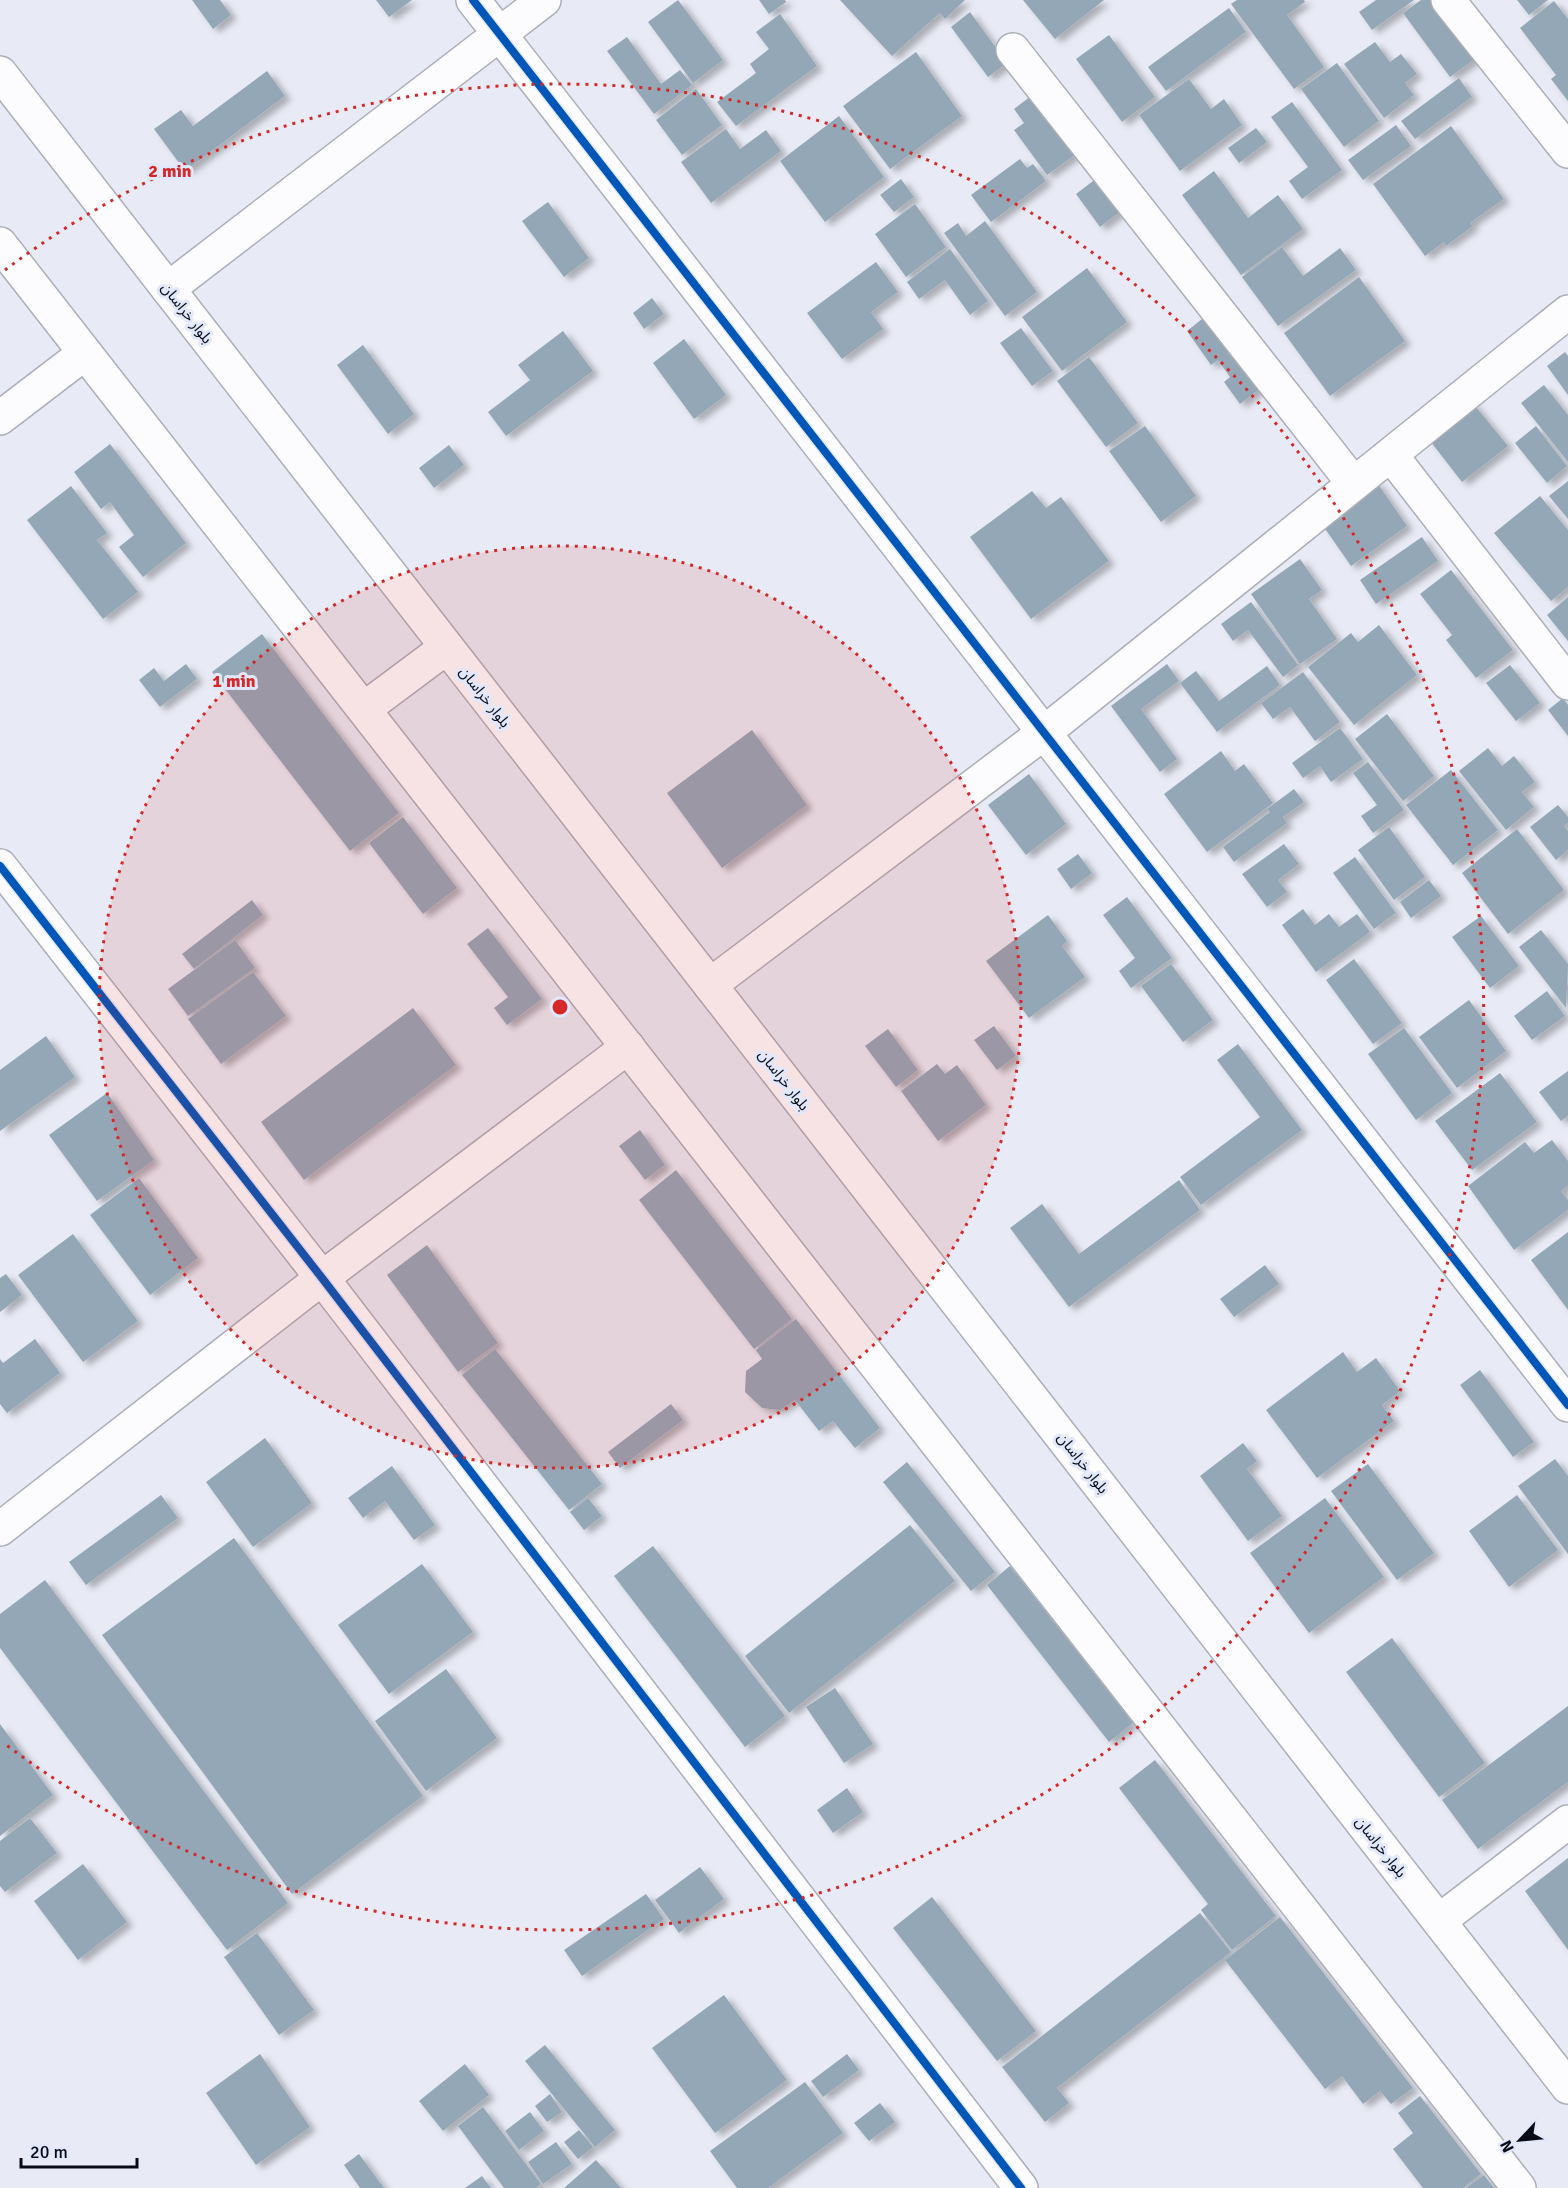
<svg xmlns="http://www.w3.org/2000/svg" width="1568" height="2188" font-family="Signika,'Noto Sans Arabic',sans-serif">
<defs>
<filter id="shadow"><feDropShadow dx="6" dy="4" stdDeviation="3" flood-color="#0004"/></filter>
</defs>
<rect width="100%" height="100%" fill="#e8ebf5"/>
<path fill="#94a7b7" filter="url(#shadow)" d="M192 0H220L231 15 213 29Z
M376 0H412L389 17Z
M678 0 723 60 693 83 648 22Z
M759 0H785L786 2 769 14Z
M840 0H965L945 19 940 13 892 56Z
M1023 0H1104L1055 39Z
M1237 0H1304L1305 2 1287 15 1324 67 1294 89 1231 4Z
M1376 0H1414L1372 30 1359 12Z
M1421 0H1438L1479 56 1450 77 1403 13Z
M1517 0H1548L1529 15Z
M1554 1 1568 19V101L1551 79 1556 75 1520 28Z
M1229 8 1246 32 1166 91 1148 67Z
M970 12 1007 63 988 77 951 27Z
M780 14 817 66 736 126 717 102 756 73 750 64 769 49 756 32Z
M1109 35 1155 97 1122 122 1076 59Z
M627 37 661 84 680 70 692 85 654 114 607 51Z
M1375 42 1390 62 1401 54 1417 74 1405 83 1414 95 1384 118 1344 64Z
M916 52 962 116 890 169 843 106Z
M1337 63 1379 121 1344 147 1301 89Z
M267 71 285 96 185 171 154 129 181 110 193 126Z
M1459 78 1472 97 1415 139 1401 121Z
M1189 79 1211 109 1224 99 1242 125 1180 171 1139 115Z
M696 89 722 125 682 155 656 120Z
M1031 96 1075 155 1047 175 1014 130 1024 123 1014 109Z
M1292 102 1342 170 1302 199 1289 181 1308 167 1271 117Z
M839 116 884 177 825 222 780 161Z
M1396 125 1411 146 1363 180 1348 160Z
M1451 126 1504 199 1470 223 1473 226 1446 246 1444 242 1425 256 1373 184Z
M1256 128 1267 142 1239 163 1228 148Z
M726 129 740 149 766 130 781 151 711 203 681 162Z
M1020 159 1027 168 1033 164 1046 181 991 222 971 195Z
M1214 171 1248 218 1278 195 1303 229 1241 275 1182 195Z
M1097 178 1121 211 1100 227 1076 194Z
M901 179 914 197 894 212 880 195Z
M548 202 589 258 564 277 522 221Z
M915 204 946 247 906 277 875 234Z
M985 221 1037 292 1005 316 944 233 958 223 966 236Z
M1282 247 1303 276 1340 248 1356 270 1278 326 1242 277Z
M950 249 988 301 970 315 945 280 919 299 907 282Z
M876 262 898 292 871 312 883 329 842 359 807 313Z
M1087 268 1127 322 1062 371 1022 317Z
M1359 277 1405 341 1330 396 1284 333Z
M652 298 664 314 644 329 633 313Z
M1207 315 1261 388 1240 404 1224 382 1230 377 1218 360 1211 365 1187 331Z
M1021 328 1053 371 1032 386 1000 343Z
M563 331 593 371 506 436 488 412 530 380 518 365Z
M684 339 726 395 694 419 653 363Z
M363 345 414 414 388 434 337 365Z
M1565 352 1568 356V395L1547 366Z
M1089 357 1138 423 1106 447 1057 381Z
M1544 385 1568 415V462L1521 403Z
M1472 402 1508 446 1462 482 1427 437Z
M1145 426 1196 496 1161 522 1109 451Z
M1536 426 1567 466 1547 483 1515 443Z
M110 444 186 543 143 577 119 547 134 535 110 502 101 509 74 472Z
M449 445 464 465 434 488 419 468Z
M1376 481 1407 526 1351 566 1319 520Z
M1568 481V519L1549 496Z
M71 486 107 533 97 540 138 592 103 619 27 520Z
M1032 491 1046 508 1061 497 1109 561 1031 619 970 537Z
M1540 496 1568 530V587L1551 601 1494 533Z
M1422 537 1438 561 1376 604 1360 580Z
M1300 559 1322 590 1309 599 1337 639 1300 664 1251 594Z
M1451 570 1513 650 1476 678 1446 640 1452 635 1420 594Z
M1568 597V641L1547 615Z
M1251 602 1298 665 1283 677 1248 630 1233 641 1221 624Z
M1379 625 1417 675 1354 725 1308 667 1351 633 1358 642Z
M262 634 399 813 350 851 212 672Z
M186 664 197 679 160 707 139 680 154 668 164 681Z
M1167 664 1179 681 1141 709 1177 759 1160 772 1111 706Z
M1510 665 1540 703 1516 721 1486 683Z
M1267 666 1280 685 1217 732 1180 683 1196 671 1219 701Z
M1303 672 1340 722 1315 741 1290 707 1273 719 1261 703Z
M1563 698 1568 705V736L1548 710Z
M1387 714 1434 776 1403 801 1355 739Z
M1340 728 1363 759 1331 782 1320 766 1303 778 1292 763Z
M752 730 807 805 722 868 667 793Z
M1488 748 1502 766 1514 756 1535 782 1522 792 1534 807 1506 830 1459 771Z
M1221 751 1235 771 1244 764 1273 803 1207 852 1164 794Z
M1368 762 1404 810 1373 833 1361 816 1377 805 1353 773Z
M1451 770 1498 830 1453 865 1406 805Z
M1029 774 1066 824 1026 855 988 805Z
M1294 789 1304 802 1283 817 1287 823 1234 862 1223 847 1270 812 1267 809Z
M1558 805 1568 817V823L1564 826 1568 831V850L1556 860 1530 827Z
M403 817 457 888 423 914 369 843Z
M1389 827 1425 877 1394 900 1358 850Z
M1517 829 1564 890 1508 934 1462 873Z
M1284 844 1299 864 1278 880 1287 892 1267 907 1242 874Z
M1078 854 1092 873 1071 889 1057 869Z
M1355 857 1396 913 1374 929 1333 873Z
M1429 880 1441 896 1411 918 1400 902Z
M1127 897 1172 958 1131 988 1119 971 1135 958 1103 915Z
M252 900 263 915 194 969 182 954Z
M1303 909 1315 925 1329 914 1339 927 1357 914 1370 932 1316 972 1282 925Z
M1048 915 1067 941 1062 946 1085 977 1029 1018 986 961Z
M1481 916 1519 966 1490 988 1452 937Z
M488 928 542 999 507 1025 494 1008 508 997 467 944Z
M1541 930 1568 964 1566 1008 1519 947Z
M235 940 255 968 188 1016 168 989Z
M1354 959 1402 1023 1373 1044 1326 980Z
M1171 964 1213 1020 1183 1042 1141 986Z
M253 972 286 1016 221 1064 188 1019Z
M1547 991 1565 1016 1532 1040 1514 1016Z
M1469 1000 1506 1051 1457 1088 1419 1037Z
M413 1008 456 1065 304 1180 261 1122Z
M994 1026 1016 1056 997 1070 974 1040Z
M1404 1028 1452 1093 1416 1120 1368 1054Z
M888 1029 918 1070 896 1087 865 1046Z
M46 1036 75 1077 0 1131V1070Z
M1238 1044 1302 1130 1201 1205 1180 1177 1260 1117 1217 1060Z
M937 1064 945 1074 957 1065 986 1105 938 1141 901 1091Z
M1568 1071V1116L1561 1121 1539 1092Z
M1500 1073 1537 1122 1472 1170 1435 1121Z
M107 1093 154 1160 97 1201 49 1135Z
M640 1130 665 1165 645 1180 619 1146Z
M1552 1140 1568 1161V1186L1561 1191 1568 1200V1210L1514 1250 1468 1186 1525 1142 1534 1153Z
M676 1170 792 1319 754 1349 639 1200Z
M139 1178 198 1258 150 1295 90 1215Z
M1179 1180 1200 1210 1069 1307 1010 1228 1042 1204 1079 1254Z
M1568 1232V1310L1531 1260Z
M73 1234 138 1321 83 1362 18 1275Z
M427 1245 498 1343 458 1372 387 1275Z
M1265 1265 1279 1284 1234 1317 1220 1299Z
M6 1274 22 1295 0 1312V1278Z
M796 1319 880 1428 855 1448 833 1421 819 1431 795 1400 780 1410 762 1408 745 1392 746 1371 762 1359 756 1350Z
M35 1339 60 1373 7 1413 0 1404V1359L3 1363Z
M495 1349 602 1484 569 1510 462 1375Z
M1343 1352 1357 1372 1376 1358 1400 1391 1382 1405 1394 1421 1317 1478 1266 1410Z
M1480 1370 1534 1442 1513 1457 1460 1385Z
M671 1404 683 1420 620 1468 608 1452Z
M265 1438 312 1503 253 1547 206 1482Z
M1243 1443 1257 1461 1247 1469 1282 1516 1248 1541 1200 1476Z
M1555 1459 1568 1476V1554L1518 1486Z
M907 1462 995 1572 971 1591 883 1482Z
M1368 1464 1434 1553 1397 1580 1331 1491Z
M392 1466 435 1525 414 1540 385 1501 363 1518 348 1498Z
M161 1495 178 1518 86 1585 69 1562Z
M1517 1495 1558 1550 1509 1587 1469 1531Z
M588 1498 602 1516 584 1530 570 1512Z
M1325 1498 1384 1577 1309 1633 1250 1553Z
M910 1525 955 1581 789 1713 745 1656Z
M234 1538 423 1796 292 1894 102 1635Z
M653 1546 785 1716 745 1747 614 1576Z
M422 1564 473 1632 389 1694 338 1625Z
M1010 1566 1133 1723 1109 1742 987 1585Z
M45 1580 288 1903 227 1950 0 1648V1614Z
M1392 1638 1485 1763 1439 1797 1346 1672Z
M446 1669 497 1738 426 1791 375 1721Z
M835 1688 873 1744 844 1763 806 1707Z
M1568 1706V1782L1478 1849 1442 1800Z
M0 1724 53 1795 0 1836Z
M1155 1760 1276 1916 1232 1950 1201 1910 1208 1904 1119 1788Z
M847 1788 863 1812 833 1833 817 1810Z
M30 1818 57 1853 5 1892 0 1886V1841Z
M1568 1858V1950L1525 1891Z
M83 1864 127 1922 78 1960 34 1901Z
M700 1867 724 1899 679 1933 655 1900Z
M646 1894 664 1919 582 1976 564 1950Z
M932 1897 1036 2031 997 2061 893 1928Z
M1200 1913 1231 1952 1057 2088 1069 2103 1045 2122 1002 2067Z
M1280 1917 1413 2088 1391 2104 1380 2091 1363 2104 1342 2076 1325 2089 1225 1960Z
M257 1933 314 2010 279 2035 224 1957Z
M724 1995 787 2080 715 2133 652 2048Z
M545 2045 615 2130 595 2147 525 2061Z
M260 2054 310 2127 256 2165 206 2093Z
M847 2054 859 2070 823 2097 811 2081Z
M465 2064 489 2095 443 2131 419 2101Z
M805 2082 843 2133 768 2188H737L710 2151Z
M550 2094 562 2112 547 2122 535 2106Z
M1420 2096 1481 2174 1463 2188H1423L1393 2149 1413 2133 1398 2113Z
M880 2103 895 2122 869 2141 854 2123Z
M483 2107 541 2184 536 2188H504L458 2126Z
M530 2112 544 2131 519 2150 505 2131Z
M579 2130 593 2147 578 2159 564 2142Z
M556 2142 572 2164 543 2184 528 2162Z
M359 2154 384 2188H360L344 2165Z
M596 2160 621 2188H564Z
M1484 2175 1494 2188H1466Z
M482 2176 491 2188H465Z"/>
<g fill="none" stroke-linecap="round" stroke-linejoin="round">
<g stroke="#abaeb7" stroke-width="36">
<path id="minor" d="M473 0 1568 1405
M1448 0 1568 151
M1013 50 1354 484
M168 289 544 0
M0 418 85 353
M1391 455 1568 683
M0 866 322 1278 1021 2188
M710 985 1045 732 1568 312
M0 1529 322 1278 628 1047
M1439 1921 1568 1822"/>
</g>
<g stroke="#abaeb7" stroke-width="36">
<path id="secondary" d="M0 73 1568 2087
M0 244 1519 2188
M364 709 447 647"/>
</g>
<use href="#minor" stroke="#fcfcfe" stroke-width="33"/>
<use href="#secondary" stroke="#fcfcfe" stroke-width="33"/>
<g stroke="#e2e8fb" stroke-width="11">
<path id="cycleway" d="M473 0 1568 1405
M0 866 322 1278 1021 2188"/>
</g>
<use href="#cycleway" stroke="#0057b8" stroke-width="8"/>
</g>
<circle cx="560" cy="1007" r="461" fill="#d62828" fill-opacity=".12"/>
<g fill="none" stroke="#d62828" stroke-width="3" stroke-dasharray="3 6">
<circle cx="560" cy="1007" r="461"/>
<path d="M5 270A923 923 0 1 1 5 1744"/>
</g>
<g text-anchor="middle" dominant-baseline="central" stroke-width="6" stroke-linejoin="round" paint-order="stroke">
<g font-size="15" fill="#080b15" stroke="#e2e8fb">
<text transform="translate(187 313) rotate(52)">بلوار خراسان</text>
<text transform="translate(485 697) rotate(52)">بلوار خراسان</text>
<text transform="translate(784 1080) rotate(52)">بلوار خراسان</text>
<text transform="translate(1083 1463) rotate(52)">بلوار خراسان</text>
<text transform="translate(1381 1847) rotate(52)">بلوار خراسان</text>
</g>
</g>
<circle cx="560" cy="1007" r="9" fill="#d62828" stroke="#e2e8fb" stroke-width="3"/>
<g font-size="18" text-anchor="middle" font-weight="bold" fill="#d62828" stroke="#e2e8fb" stroke-width="6" stroke-linejoin="round" paint-order="stroke">
<text x="170" y="177">2 min</text>
<text x="234" y="687">1 min</text>
</g>
<g transform="translate(1520 2140) rotate(244)" stroke="#e2e8fb" stroke-width="4.5" paint-order="stroke">
<path d="M0-4.5L10 22L0 15L-10 22Z" fill="#080b15"/>
<text y="-9" font-size="16" font-weight="bold" text-anchor="middle" fill="#080b15">N</text>
</g>
<path d="M21 2158v9h116v-9" fill="none" stroke="#080b15" stroke-width="3"/>
<text x="30" y="2158" font-size="18" fill="#080b15" stroke="#e2e8fb" stroke-width="4.5" paint-order="stroke">20 m</text>
</svg>
